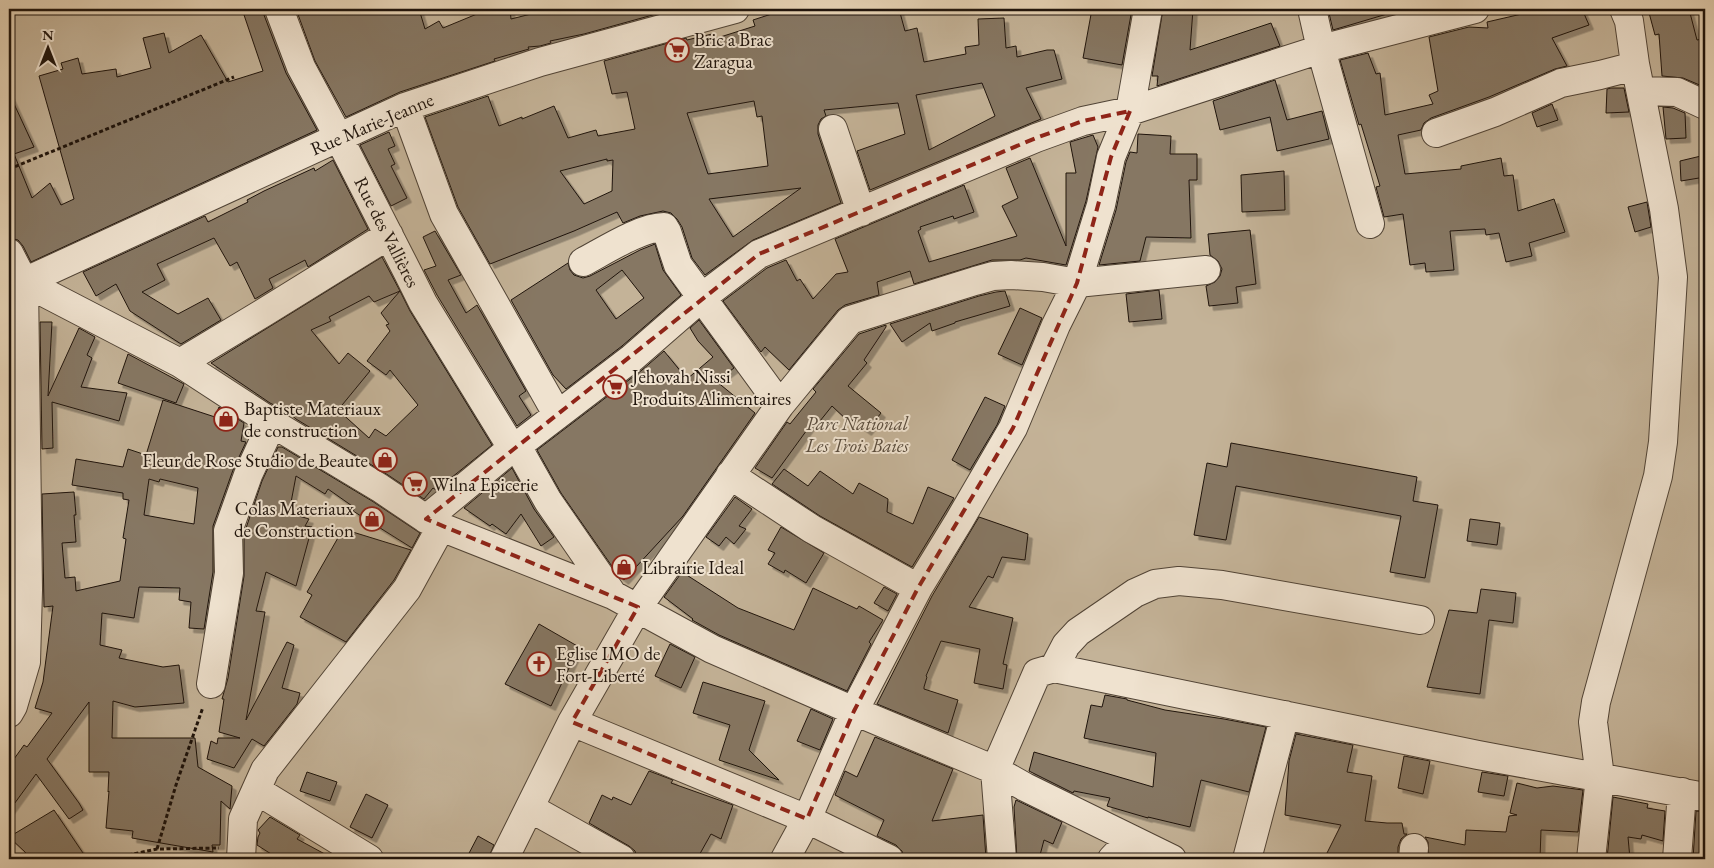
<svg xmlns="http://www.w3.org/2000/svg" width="1714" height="868" font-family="'EB Garamond',serif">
<defs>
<filter id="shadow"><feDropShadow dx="4.5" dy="4.5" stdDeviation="0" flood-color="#0004"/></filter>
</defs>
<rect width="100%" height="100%" fill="#e6d3b5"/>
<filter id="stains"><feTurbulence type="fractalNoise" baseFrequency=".004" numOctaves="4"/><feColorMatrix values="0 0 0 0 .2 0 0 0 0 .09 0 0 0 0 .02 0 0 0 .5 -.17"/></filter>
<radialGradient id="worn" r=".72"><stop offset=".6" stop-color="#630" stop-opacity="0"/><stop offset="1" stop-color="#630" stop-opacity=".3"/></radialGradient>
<path fill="#c4b398" stroke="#726452" d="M9 9H1705V859H9Z"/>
<path fill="#867764" stroke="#1f140c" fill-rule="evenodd" filter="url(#shadow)" d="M242 9H264V15L286 73 317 130 31 262 23 246 18 240 9 238V93L34 147 14 154 32 198 50 183 61 205 74 199 39 76 63 69 61 63 78 58 82 74 116 69 117 77 151 68 143 38 164 33 169 53 201 35 228 82 263 71Z
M296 9H419L425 29 439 21 443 28 489 9H510L511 19 551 9H667V11L584 34 550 41 551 43 540 46 528 47 529 49 494 59 495 61 400 92 346 117 315 61Z
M787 9H899L905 31 917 28 924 62 966 54 965 47 979 45 978 19 1004 18 1006 48 1016 46 1017 57 1047 50H1054L1062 79 1026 88 1041 119 870 190 857 151 905 134 898 103 824 110 826 116 821 119 818 125V134L841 203 753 240 705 275 692 258 682 227 677 219 671 213 663 211 640 216 623 223 617 212 574 231 490 264 458 207 425 117 488 96 499 126 522 117V119L554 106 568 138 596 130 598 136 635 129 627 92 612 94 604 61 686 38 687 40 712 34 714 39 755 26 753 20ZM982 83 995 116 929 150 916 95ZM754 101 757 117 762 116 768 166 708 174 687 113ZM607 159V161L613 160 612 191 584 204 560 171ZM801 188 733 237 709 199Z
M1092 9H1132L1122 65 1083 58Z
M1163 9H1193L1190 50 1271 23 1280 46 1157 86 1158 76H1152Z
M1328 9H1386L1387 14 1333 30Z
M1525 9H1582L1589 25 1552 38 1567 66 1555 69 1489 97 1431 118 1424 123 1421 130 1398 135 1405 174 1461 169V166L1501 158 1504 176 1513 175 1518 211 1554 199 1565 232 1529 243 1532 256 1506 262 1499 233 1486 235 1485 229 1450 231 1454 270 1426 272 1425 263 1410 265 1403 214 1384 217 1376 187 1380 186 1361 124 1359 125 1340 60 1368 53 1376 74 1380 73 1385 115 1433 104 1429 95 1438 91 1429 37 1469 27 1488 28 1487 22 1526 13Z
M1648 9H1689L1697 40 1702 39 1704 73H1702V86L1683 78 1662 76 1659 34 1655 35Z
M1275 80 1287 120 1322 111 1329 139 1277 151 1270 117 1220 130 1213 101Z
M1611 88H1624L1629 112 1606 113 1607 89Z
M1552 104 1558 120 1537 127 1532 113Z
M1663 107 1673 108 1685 113 1686 138 1666 139Z
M389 132 395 146 388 149 395 164 391 166 407 198 391 206 360 145Z
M1138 134 1171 136 1170 154H1197V180H1189L1191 238 1146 237 1140 261 1099 265 1116 210 1126 162 1130 152 1137 153Z
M1093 135 1098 147 1086 201 1066 265 1026 258 1020 260H992L914 284 910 271 877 282 879 295 845 305 838 310 789 370 765 347 761 352 723 301 767 268 786 260 797 281 800 279 813 299 836 274 848 272 835 239 964 185 974 212 954 219 953 216 920 227 921 229 918 231 929 262 1017 236 1002 206 1018 198 1006 168 1030 158 1066 246V173H1076L1070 142Z
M1701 156 1705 177 1681 181 1680 161Z
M333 160 368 229 308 267 305 260 269 279 273 288 255 299 237 262 230 266 214 238 157 264 165 280 142 292 178 314 208 298 221 320 181 344 130 311 116 284 96 296 83 272 205 216 208 222 248 202 247 200 264 191 314 168 315 171Z
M1284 171 1285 210 1242 212 1241 175Z
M1647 202 1651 227 1635 232 1628 207Z
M1250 230 1256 284 1236 287 1238 303 1209 306 1206 286 1215 282 1220 276 1222 269 1218 261 1210 255 1208 234Z
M435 231 461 275 448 280 466 313 477 305 526 391 519 396 531 415 517 426 437 295 424 270 436 266 423 237Z
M655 244 663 270 681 295 622 346 566 389 553 375 511 300 568 263 570 270 574 275 583 278 590 276 640 250ZM622 270 644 298 616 319 596 290Z
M382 257 400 291 374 302 369 296 329 317 331 321 311 330 339 364 348 353 370 371 338 410 369 438 375 429 386 436 418 405 390 370 386 375 367 361 390 331 386 325 389 324 381 313 400 291 410 311 492 445 436 490 433 488 424 499 388 475 296 419 288 412 270 403 211 363Z
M1159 290 1162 319 1129 322 1126 294Z
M1005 291 1010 306 955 322V323L932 331 930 323 902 342 890 324 979 296 996 292Z
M1020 308 1042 318 1022 365 998 354Z
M699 320 734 368 716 381 755 413 683 516 624 580 618 575 561 493 537 450 642 370 664 351 687 379 713 357 698 341 690 328Z
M40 322H52L48 396 79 328 95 337 87 355 92 358 81 387 127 393 119 421 52 402 53 448 42 449Z
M886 325V327L864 360 867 363 848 386 881 413 867 431 850 419 848 421 832 406 816 426 812 423 772 478 755 468 787 422 790 424 816 392 813 389 859 334Z
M128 354 184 384 176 403 118 383Z
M985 397 1005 406 997 425 970 470 952 460Z
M163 400 215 417 219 407 244 423 241 441 246 442 233 470 213 526V572L204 629 189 628 191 602 179 600 180 588 139 587 134 618 102 613 100 645 122 650 119 658 163 667 179 665 184 703 135 707 113 701 112 738H195L198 767 232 786 230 809 221 801 220 845H212L213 852 132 838 133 831 106 828 109 791 108 792 109 772H89V702L47 759 79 803 83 810 69 819 36 774 9 811V766L24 745 27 747 52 713 35 708 43 682 53 606 44 607 42 494 74 492 76 515H74L76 542 62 543 65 578 75 577 76 591 120 581 126 539 123 538 129 500 123 499V493L72 485 76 459 123 467 128 449 146 455ZM149 479 159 482 160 479 198 488 194 524 144 515Z
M1231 443 1417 477 1413 501 1438 505 1425 578 1390 572 1401 516 1236 486 1226 540 1194 535 1207 463 1227 467Z
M278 447H282L372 501 420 533 412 548 353 511 355 508 328 489 325 494 296 476 289 513 309 519 305 526 312 527 296 586 266 572 256 611 265 612 246 720 287 642 294 645 282 688 300 693 297 704 264 746 252 739 234 768 207 759 211 741 217 744 218 738H240L219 732 224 699H222L228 678 244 576V534L262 481Z
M512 468 534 509 554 537 541 546 521 514 506 534 492 524 490 526 464 508Z
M784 469 808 486 820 471 853 494 859 483 888 499 887 512 913 524 928 487 954 498 912 567 820 516 772 484Z
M735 497 752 509 739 526 746 529 734 544 726 537 719 546 706 537Z
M979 517 1028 534 1025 560 1002 557 993 578 988 576 969 607 1013 618 1003 664 1007 665 1003 689 974 683 980 649 941 641 926 676 927 677 924 687V689L958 700 948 733 877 704 932 596Z
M1470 519 1500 523 1497 545 1467 541Z
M781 527 824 553 806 583 785 570 784 573 768 564 775 553 768 550Z
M343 529 411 550 394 580 346 642 300 617 312 595 307 592Z
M682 572 738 608 794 630 813 588 857 609 859 606 883 620 869 642 871 644 847 691 719 635 692 620 693 619 664 597Z
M884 587 897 594 888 611 874 603Z
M1481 589 1516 593 1513 623 1489 620 1480 694 1427 687 1449 610 1477 613Z
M539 624 579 647 551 706 505 684Z
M670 644 695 657 681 688 655 676Z
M703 682 765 701 749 750 779 780 719 760 730 725 693 713Z
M1105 695 1127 699V700L1165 710 1224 719 1266 727 1249 792 1201 780 1190 827 1148 817V818L1107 806 1110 798 1074 791 1073 793 1029 771 1034 752 1153 787 1156 753 1084 738 1091 705 1102 707Z
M811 709 833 719 820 750 797 741Z
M1296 734 1353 745 1347 772 1372 776 1365 821 1387 823H1402L1404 834H1407L1401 839 1398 847V859H1324L1341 825 1285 815 1289 761Z
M875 737 953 769 932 821 983 815 986 859H904L902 851 896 845 877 836 884 820 835 795 845 771 857 777Z
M1404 756 1430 761 1423 794 1398 788Z
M649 771 673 780 671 783 733 805 721 839 711 834 697 859H637L635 851 629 846 589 823 602 795 612 800 613 797 631 805Z
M307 772 337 782 330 801 300 791Z
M1482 772 1508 776 1504 796 1478 792Z
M1517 783 1537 788 1553 786 1583 790 1578 832 1541 830 1540 859H1429L1428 842 1425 837 1465 845 1466 830 1506 832 1509 816 1517 815 1510 813Z
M366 794 388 805 372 838 350 827Z
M1613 797 1648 804 1647 808 1665 811 1663 841 1642 835 1641 839 1628 837 1630 859H1607Z
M1016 800 1062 822 1053 844 1044 840 1039 859H1017L1014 807Z
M54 810 83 853 74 859H30L25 852 9 837Z
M1696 811 1705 812V859H1693Z
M270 817 300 835 297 839 334 859H279L257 845 258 837 260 833 258 830Z
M478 836 494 845 488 859H466Z"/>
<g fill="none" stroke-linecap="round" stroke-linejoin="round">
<g stroke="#514436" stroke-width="30">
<path id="minor" d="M279 9 301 67 338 136 408 273 423 303 512 448
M1312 9 1321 49 1370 224
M1641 91 1677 92 1705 105
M405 107 444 214 557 414
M833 129 861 212
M1436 133 1495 112 1561 83 1600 75 1627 68 1635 64 1629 21 1624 9
M9 253 24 282 28 590 26 662 13 706 9 713
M583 262C604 251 641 227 664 227L667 232 678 265 780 405
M24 282 180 363 272 423 380 488 426 519 441 527 613 595 712 649 854 711 995 770 1025 787 1172 859
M24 282 405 107 540 62 735 9
M180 363 263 313 389 235
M517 446 548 501 613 595
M730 475 812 529 918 588
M426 519 512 448 517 446 632 358 701 298 759 254 1036 138 1083 121 1130 111 1321 49 1475 9
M1054 668 1066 645 1078 632 1135 593 1155 584 1179 581 1222 585 1420 620
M211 684 229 573 228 531 248 475 272 423
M572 722 807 819 889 859
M256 790 369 859
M530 808 621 859
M241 859 243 819 265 770 407 589 441 527
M504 859 572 722 638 607 780 405 850 320 975 281 993 276 1011 275 1043 277 1077 283 1206 270
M785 859 807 819 854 711 918 588 959 521 1013 428 1056 325 1077 283 1101 205 1111 157 1130 111 1148 9
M1002 859 995 770 1037 673 1054 668 1478 755 1705 797
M1112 859 1131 839
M1247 859 1285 715
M1413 859 1414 848
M1591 859 1600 777 1593 722 1596 702 1658 476 1663 442 1673 277 1664 209 1635 64
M1677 859 1682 792"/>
</g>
<path stroke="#1f140c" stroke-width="3" stroke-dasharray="4 2.5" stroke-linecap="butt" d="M9 169 234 77
M157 849 176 785 203 707
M109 859 157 849 219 848"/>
<use href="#minor" stroke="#efe2cf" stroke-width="28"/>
</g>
<path fill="none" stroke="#8f2418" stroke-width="4" stroke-dasharray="10 6" stroke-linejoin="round" d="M1130 111 1111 157 1077 283 1013 428 918 588 854 711 807 819 572 722 638 607 426 519 759 254 1036 138 1083 121Z"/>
<defs>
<g id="supermarket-ring" transform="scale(1.25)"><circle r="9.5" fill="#efe2cf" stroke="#8f2418" stroke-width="1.5"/><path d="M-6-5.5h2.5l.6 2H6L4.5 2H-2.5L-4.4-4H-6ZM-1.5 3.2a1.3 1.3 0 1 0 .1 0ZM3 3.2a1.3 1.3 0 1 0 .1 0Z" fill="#8f2418"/></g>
<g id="shop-ring" transform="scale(1.25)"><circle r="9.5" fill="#efe2cf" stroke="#8f2418" stroke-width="1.5"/><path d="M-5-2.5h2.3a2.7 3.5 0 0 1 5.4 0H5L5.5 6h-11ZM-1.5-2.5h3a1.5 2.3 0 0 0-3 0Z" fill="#8f2418"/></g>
<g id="church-ring" transform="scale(1.25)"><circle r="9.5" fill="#efe2cf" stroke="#8f2418" stroke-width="1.5"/><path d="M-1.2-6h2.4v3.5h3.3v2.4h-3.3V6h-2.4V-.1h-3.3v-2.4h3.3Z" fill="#8f2418"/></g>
</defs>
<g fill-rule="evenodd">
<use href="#supermarket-ring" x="677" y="50"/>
<use href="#supermarket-ring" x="615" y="387"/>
<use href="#shop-ring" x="226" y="419"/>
<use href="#shop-ring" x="385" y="460"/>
<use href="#supermarket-ring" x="415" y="484"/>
<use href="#shop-ring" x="372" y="519"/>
<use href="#shop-ring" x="624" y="567"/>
<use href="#church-ring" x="539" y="664"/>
</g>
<g text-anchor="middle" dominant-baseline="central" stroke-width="4" stroke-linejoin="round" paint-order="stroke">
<g font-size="19" fill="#1f140c" stroke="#efe2cf" text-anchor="start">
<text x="694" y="39">Bric a Brac<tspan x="694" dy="22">Zaragua</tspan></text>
<text x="632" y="376">Jehovah Nissi<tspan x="632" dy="22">Produits Alimentaires</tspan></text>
<text x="244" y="408">Baptiste Materiaux<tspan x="244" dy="22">de construction</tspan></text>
<text x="368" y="460" text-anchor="end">Fleur de Rose Studio de Beaute</text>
<text x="432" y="484">Wilna Epicerie</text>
<text x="354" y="508" text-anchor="end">Colas Materiaux<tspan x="354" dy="22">de Construction</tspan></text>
<text x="642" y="567">Librairie Ideal</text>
<text x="556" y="653">Eglise IMO de<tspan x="556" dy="22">Fort-Liberté</tspan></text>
</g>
<g font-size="19" fill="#1f140c" stroke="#efe2cf">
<text transform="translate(372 124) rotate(-23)">Rue Marie-Jeanne</text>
<text transform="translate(387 232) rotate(63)">Rue des Vallières</text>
</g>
<g font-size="19" font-style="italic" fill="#594c3d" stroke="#efe2cf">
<text x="857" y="423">Parc National<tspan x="857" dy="22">Les Trois Baies</tspan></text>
</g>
</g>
<rect width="1714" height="868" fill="none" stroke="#e6d3b5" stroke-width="30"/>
<rect x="10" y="10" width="1694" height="848" fill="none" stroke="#1f140c" stroke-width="2.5"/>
<rect x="15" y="15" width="1684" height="838" fill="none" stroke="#1f140c"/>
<g transform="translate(48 48)" stroke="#efe2cf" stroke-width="4" paint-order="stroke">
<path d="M0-4L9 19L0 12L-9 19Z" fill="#1f140c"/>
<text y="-8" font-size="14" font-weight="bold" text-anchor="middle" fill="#1f140c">N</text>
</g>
<rect width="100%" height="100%" filter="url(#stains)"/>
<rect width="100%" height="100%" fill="url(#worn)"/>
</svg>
